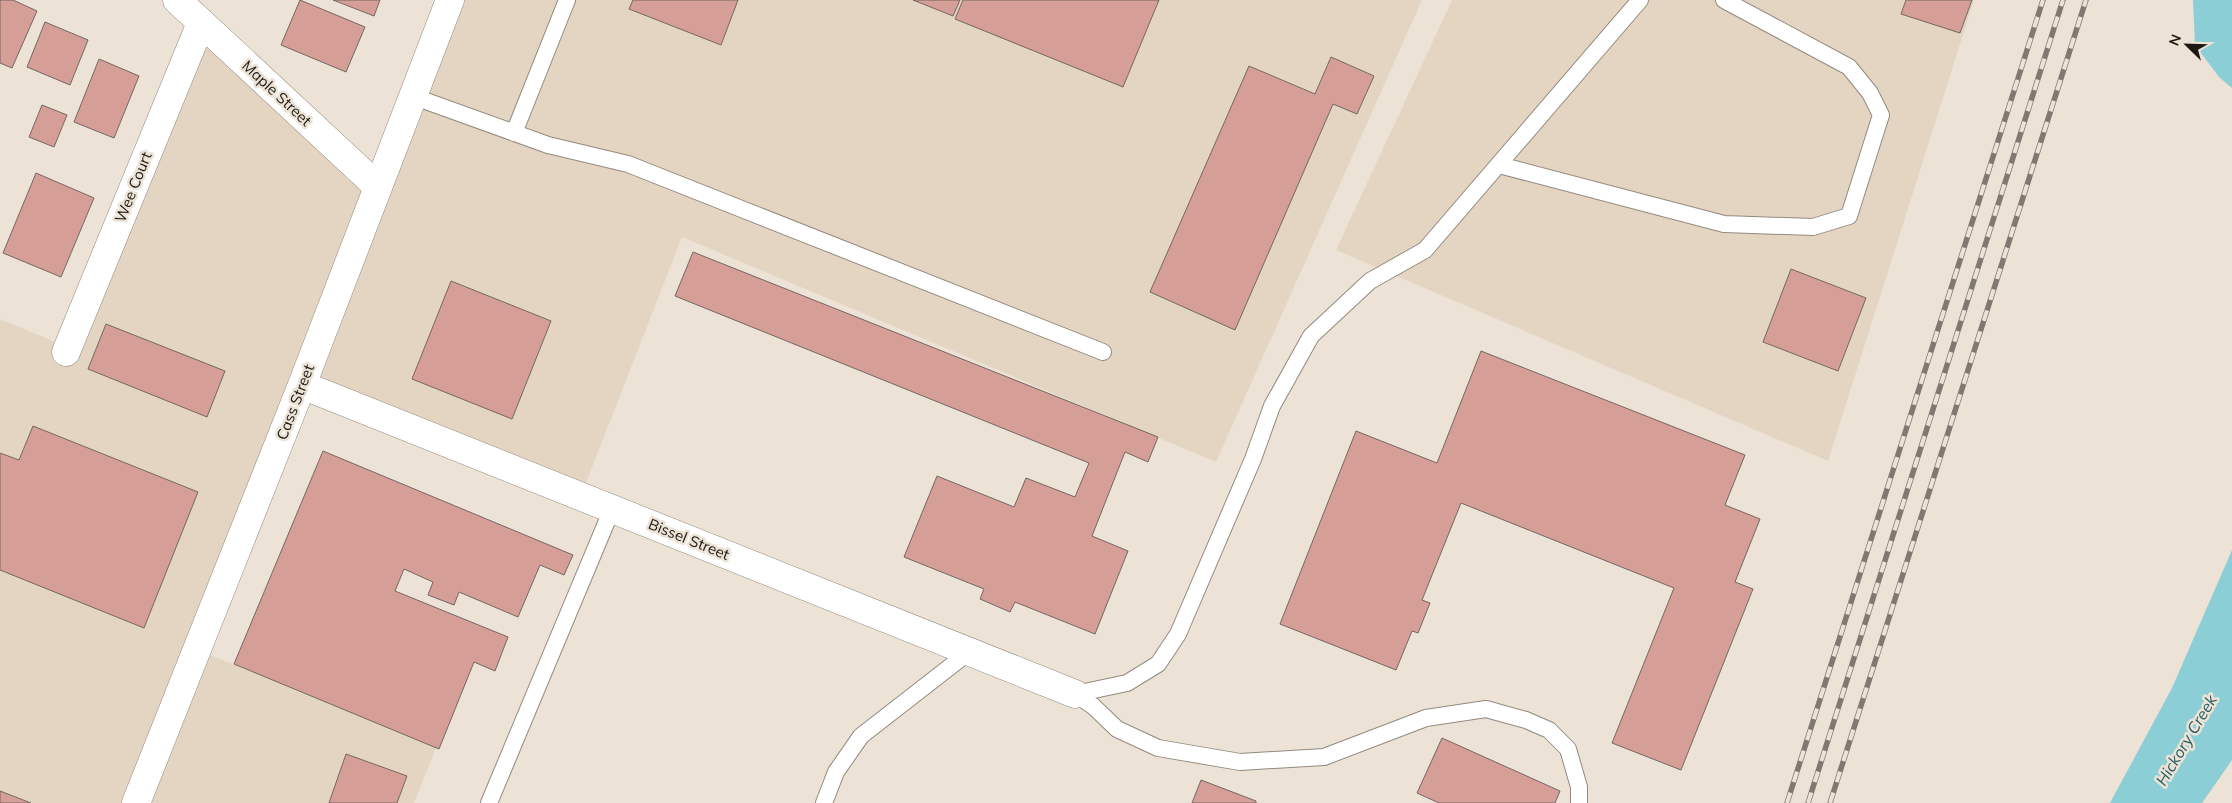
<svg xmlns="http://www.w3.org/2000/svg" width="2232" height="803" font-family="Mulish,sans-serif">
<rect width="100%" height="100%" fill="#ece3d6"/>
<path fill="#e4d5c2" d="M455 0H1422L1216 462 682 237 582 493 306 383Z
M1452 0H1974L1828 461 1336 250Z
M202 29 373 187 131 803H0V319L72 349Z
M199 651 438 743 414 803H139Z"/>
<path fill="#8cced5" d="M2193 0H2232V88L2219 77 2195 45Z
M2232 550V760L2202 803H2110L2172 688Z"/>
<path fill="#d59e96" stroke="#756663" d="M0 0H13L37 11 12 68 0 63Z
M300 0 365 27 346 72 281 45Z
M333 0H380L374 16Z
M633 0H738L721 45 629 9Z
M913 0H960L953 16Z
M963 0H1159L1123 87 955 19Z
M1906 0H1972L1960 33 1901 14Z
M45 22 88 40 70 85 27 67Z
M1331 57 1374 76 1357 114 1333 104 1235 330 1150 292 1249 66 1315 94Z
M99 59 139 76 114 138 74 122Z
M42 105 67 115 54 147 29 137Z
M36 173 94 198 61 277 3 253Z
M693 252 1158 437 1148 462 1125 452 1092 536 1128 551 1095 634 1015 602 1010 612 980 599 984 589 904 557 937 476 1014 507 1026 478 1075 497 1089 463 675 296Z
M1791 269 1866 298 1838 371 1763 342Z
M451 281 551 321 512 419 412 379Z
M106 324 225 371 207 417 88 369Z
M1481 351 1745 455 1725 505 1760 519 1735 582 1753 589 1681 770 1612 743 1674 588 1461 503 1422 600 1430 603 1418 633 1412 631 1396 670 1280 624 1356 431 1437 463Z
M33 426 198 492 144 628 0 570V453L19 460Z
M323 451 573 555 564 575 540 565 518 617 459 592 454 605 428 595 433 582 404 569 395 591 508 637 495 671 474 662 439 749 234 664Z
M1442 738 1560 791 1555 803H1439L1417 793Z
M346 754 407 776 397 803H329Z
M1201 780 1256 801V803H1192Z
M0 791 31 803H0Z"/>
<g fill="none" stroke-linecap="round" stroke-linejoin="round">
<g stroke="#938a7e" stroke-width="18">
<path id="lane" d="M412 96 548 145 628 164 1103 352
M514 133 567 0
M1499 165 1724 224 1813 227 1849 216 1881 115 1870 93 1849 67 1724 0
M1075 694 1127 683 1158 664 1178 634 1253 459 1272 406 1311 336 1370 281 1425 250 1640 0
M1075 694 1093 706 1117 729 1158 748 1240 762 1324 757 1426 718 1486 709 1526 720 1549 730 1568 749 1579 787V803
M489 803 612 509
M824 803 836 772 861 736 969 652"/>
</g>
<g stroke="#938a7e" stroke-width="29">
<path id="street" d="M177 0 377 186
M66 352 201 23
M302 385 1075 694"/>
</g>
<g stroke="#938a7e" stroke-width="29">
<path id="primary" d="M136 803 302 385 450 0"/>
</g>
<use href="#lane" stroke="#fff" stroke-width="16"/>
<use href="#street" stroke="#fff" stroke-width="28"/>
<use href="#primary" stroke="#fff" stroke-width="28"/>
<g stroke="#807971" stroke-width="5.5">
<path id="rail" d="M1787 803 2043 0
M1808 803 2063 0
M1830 803 2086 0"/>
</g>
<use href="#rail" stroke="#ece3d6" stroke-width="4" stroke-dasharray="11" stroke-linecap="butt"/>
</g>
<g text-anchor="middle" dominant-baseline="central" stroke-width="5" stroke-linejoin="round" paint-order="stroke">
<g font-size="15" fill="#1b1713" stroke="#ece3d6">
<text transform="translate(277 93) rotate(43)">Maple Street</text>
<text transform="translate(133 187) rotate(-68)">Wee Court</text>
<text transform="translate(295 402) rotate(-69)">Cass Street</text>
<text transform="translate(689 539) rotate(22)">Bissel Street</text>
</g>
<g font-size="16" font-style="italic" fill="#245c62" stroke="#ece3d6">
<text transform="translate(2186 740) rotate(-59)">Hickory Creek</text>
</g>
</g>
<g transform="translate(2187 45) rotate(293)" stroke="#ece3d6" stroke-width="4" paint-order="stroke">
<path d="M0-4L9 19L0 12L-9 19Z" fill="#1b1713"/>
<text y="-8" font-size="14" font-weight="bold" text-anchor="middle" fill="#1b1713">N</text>
</g>
</svg>
